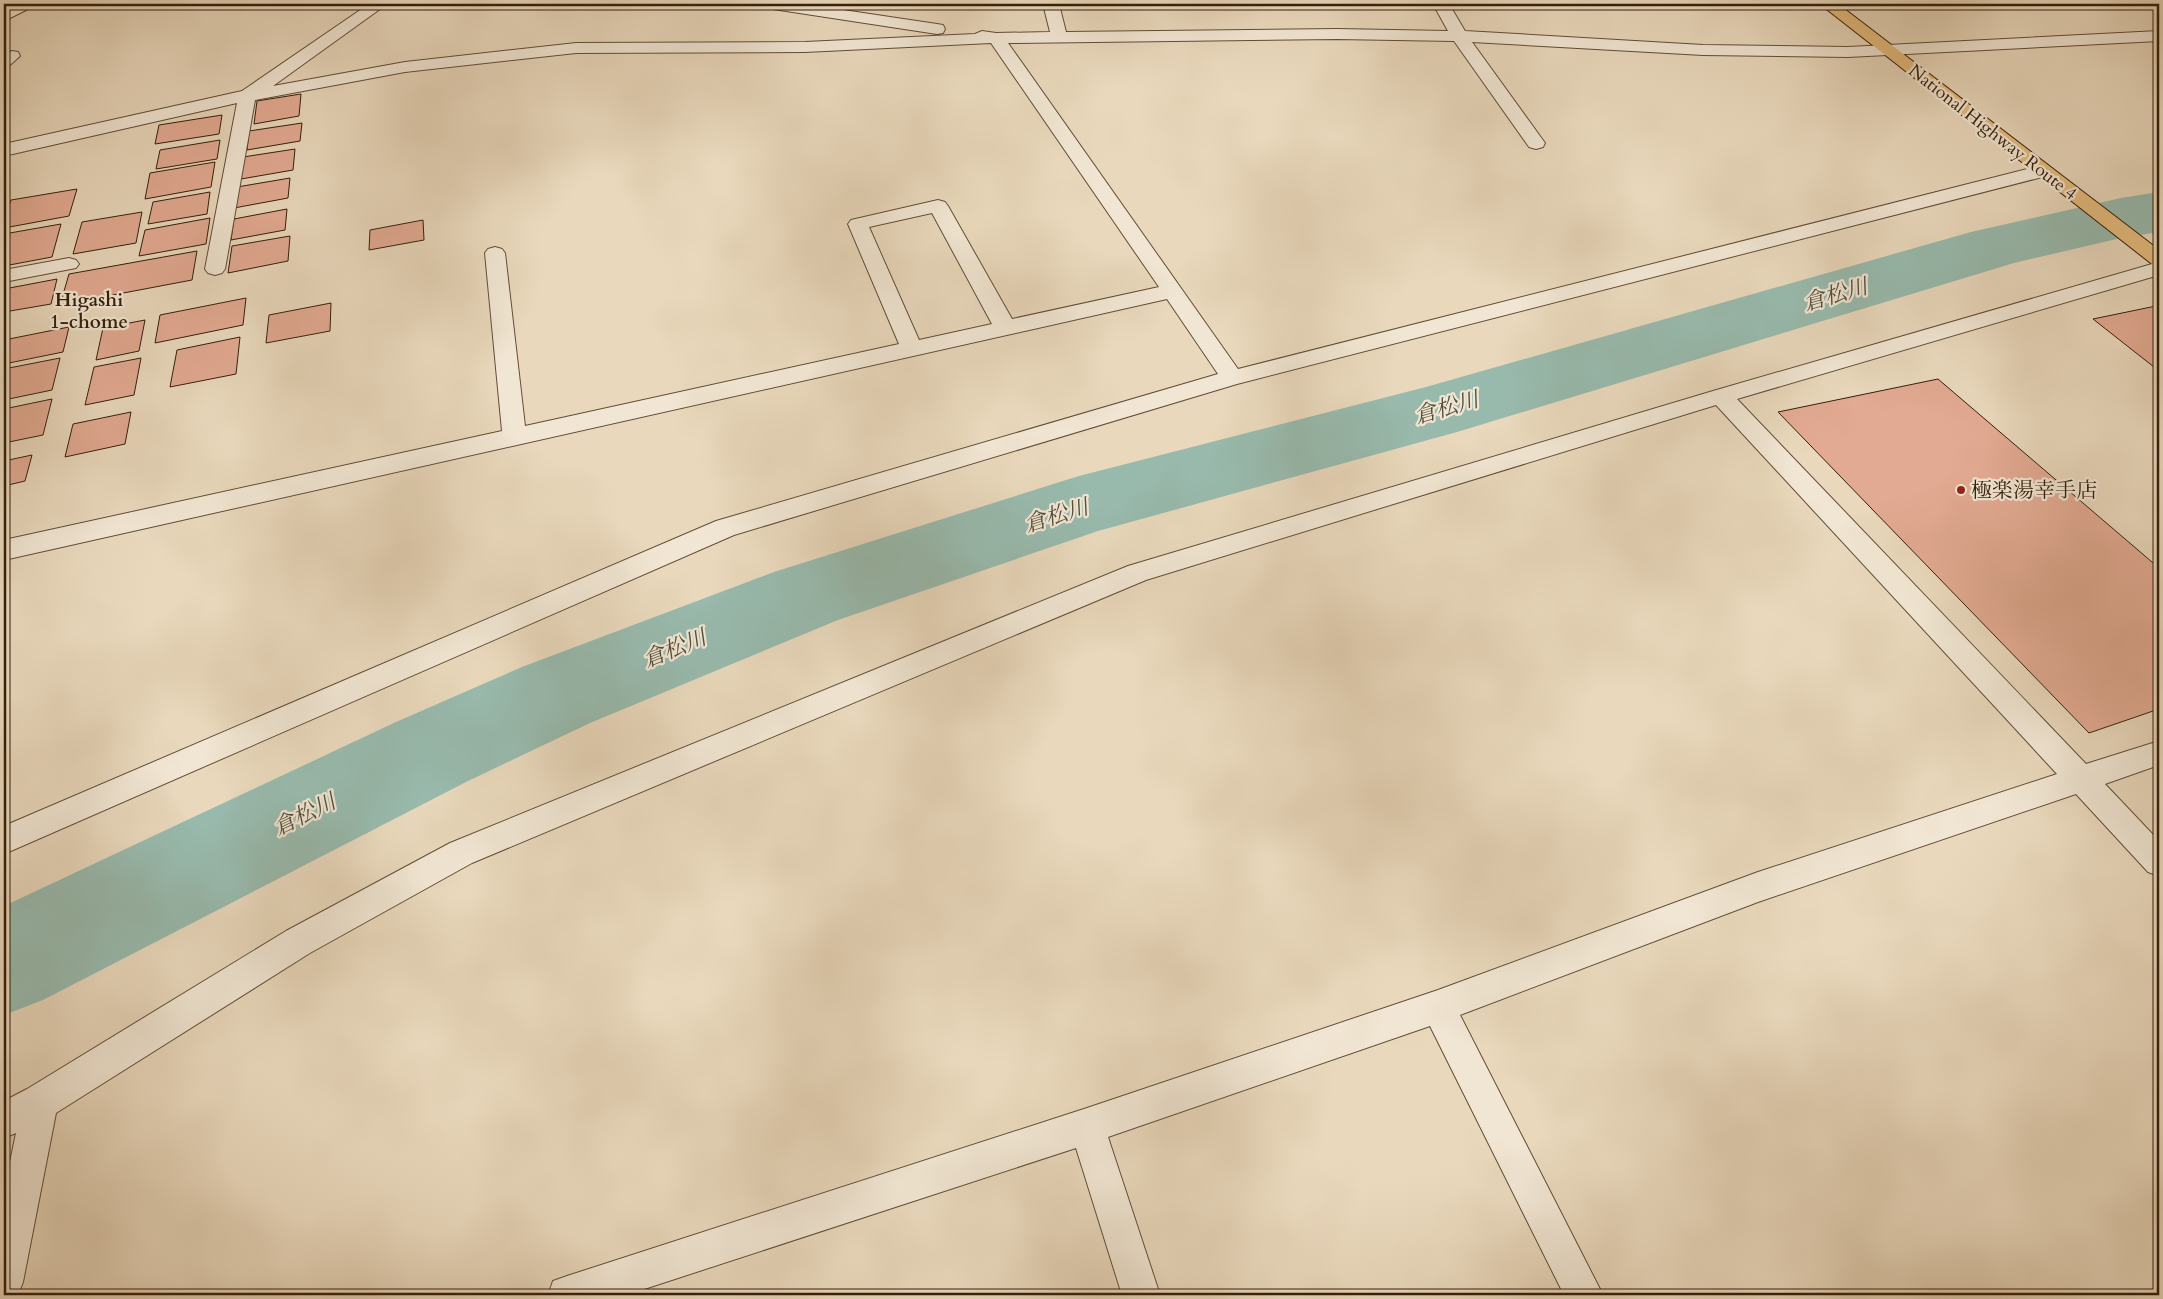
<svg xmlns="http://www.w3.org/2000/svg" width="2163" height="1299" viewBox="0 0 2163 1299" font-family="Cardo,'Noto Serif JP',serif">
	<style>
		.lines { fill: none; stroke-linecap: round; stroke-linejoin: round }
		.river { fill: #98baad; fill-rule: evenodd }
		.building { fill: #e2aa92; stroke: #351f0b }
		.minor-casing { stroke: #624d37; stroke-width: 2 }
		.highway-casing { stroke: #351f0b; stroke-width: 2 }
		.minor { fill: #f1e6d3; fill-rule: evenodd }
		.highway { fill: #e4bc7e; fill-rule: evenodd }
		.poi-dot { fill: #8f2418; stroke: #f1e6d3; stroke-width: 2 }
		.labels { text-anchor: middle; stroke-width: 4.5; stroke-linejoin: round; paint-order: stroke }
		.far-street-label { font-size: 18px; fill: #351f0b; stroke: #f1e6d3 }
		.far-neighbourhood-label { font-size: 19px; font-weight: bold; fill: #351f0b; stroke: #f1e6d3 }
		.poi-label { font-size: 21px; fill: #351f0b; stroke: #f1e6d3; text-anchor: start }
		.water-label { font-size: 22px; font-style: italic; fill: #534e3c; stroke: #f1e6d3 }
	</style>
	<rect width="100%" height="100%" fill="#e9d8bc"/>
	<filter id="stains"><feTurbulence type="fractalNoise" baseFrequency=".004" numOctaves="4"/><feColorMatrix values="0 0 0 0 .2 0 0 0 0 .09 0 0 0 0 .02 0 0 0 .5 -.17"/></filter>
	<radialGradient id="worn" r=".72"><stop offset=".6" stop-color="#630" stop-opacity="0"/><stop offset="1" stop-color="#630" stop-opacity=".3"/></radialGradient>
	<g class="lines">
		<path class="river" d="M 2159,192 L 2159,232 L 2121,238 L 2014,263 L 1457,432 L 1098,531 L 838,620 L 590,723 L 466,782 L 43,1000 L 4,1015 L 4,906 L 396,722 L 522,667 L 774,572 L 1079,476 L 1426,387 L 1971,232 L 2121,198 Z"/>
	</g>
	<path class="building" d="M 905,4 L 939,4 L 936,8 Z
		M 301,94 L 299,116 L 254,124 L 257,101 Z
		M 222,115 L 219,134 L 155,144 L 159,125 Z
		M 302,123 L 300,141 L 247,150 L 249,131 Z
		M 220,140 L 217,159 L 156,169 L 160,150 Z
		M 295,149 L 293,170 L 241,179 L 243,157 Z
		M 215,162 L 211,187 L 145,199 L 150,173 Z
		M 290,178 L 288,198 L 234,208 L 237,187 Z
		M 77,189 L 69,216 L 4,228 L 4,221 L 11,200 Z
		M 210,192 L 207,214 L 148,224 L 153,202 Z
		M 287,209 L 285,230 L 231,240 L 234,219 Z
		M 142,212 L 136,243 L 73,254 L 82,222 Z
		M 210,218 L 206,244 L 139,256 L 145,230 Z
		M 423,220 L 424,240 L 369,250 L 370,230 Z
		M 61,224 L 52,257 L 4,266 L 4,234 Z
		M 290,236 L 288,261 L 228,273 L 232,246 Z
		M 197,251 L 192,280 L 60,305 L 69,274 Z
		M 57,279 L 51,304 L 4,312 L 4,289 Z
		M 246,298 L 243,325 L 155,343 L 160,315 Z
		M 331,303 L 330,331 L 266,343 L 269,315 Z
		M 2156,306 L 2159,309 L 2159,371 L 2093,319 Z
		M 145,320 L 139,351 L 96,360 L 103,328 Z
		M 69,327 L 63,352 L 4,364 L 9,339 Z
		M 240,337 L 236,374 L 170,387 L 177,350 Z
		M 60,358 L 52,390 L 4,400 L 4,369 Z
		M 141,358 L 134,395 L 85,405 L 94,367 Z
		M 1938,379 L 2159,568 L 2159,709 L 2089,733 L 1778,412 Z
		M 52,399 L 43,435 L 4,443 L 4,409 Z
		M 131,412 L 125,444 L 65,457 L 73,424 Z
		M 32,455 L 25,481 L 4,486 L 4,461 Z"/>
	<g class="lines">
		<g class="minor-casing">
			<path id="minor" d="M 14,4 L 34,4 L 32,7 L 4,21 L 4,10 Z
				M 369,4 L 387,4 L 273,86 L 405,62 L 576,43 L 805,42 L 975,34 L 982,31 L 996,33 L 1050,32 L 1043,4 L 1059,4 L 1066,32 L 1337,29 L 1448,31 L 1433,4 L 1449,4 L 1465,31 L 1703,45 L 1848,47 L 2159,31 L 2159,41 L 1848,57 L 1703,55 L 1472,42 L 1545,143 L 1543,147 L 1536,149 L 1529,147 L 1454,41 L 1337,39 L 1008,43 L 1238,369 L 2043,165 L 2050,167 L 2053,171 L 2050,175 L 1237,384 L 734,535 L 4,854 L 4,826 L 716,521 L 1218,374 L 1167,299 L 4,560 L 4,540 L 502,431 L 485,253 L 488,249 L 495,247 L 502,249 L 505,253 L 525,426 L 899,344 L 848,224 L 851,220 L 938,200 L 945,202 L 948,206 L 1012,319 L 1159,287 L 991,43 L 805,52 L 576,53 L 405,72 L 255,100 L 225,269 L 222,273 L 215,275 L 208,273 L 205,269 L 237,103 L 4,156 L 4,144 L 242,91 ZM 932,213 L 992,324 L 919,340 L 869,227 Z
				M 765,4 L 803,4 L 937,24 L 943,25 L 945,29 L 943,33 L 937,34 L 773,9 L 767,7 Z
				M 12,51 L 18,52 L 20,56 L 10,65 L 4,66 L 4,54 Z
				M 69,258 L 76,260 L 79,264 L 76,268 L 4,282 L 4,270 Z
				M 2159,262 L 2159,275 L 1737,399 L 2086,764 L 2159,741 L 2159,765 L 2105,784 L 2159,841 L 2159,876 L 2148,872 L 2076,794 L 1758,902 L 1460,1015 L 1603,1295 L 1564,1295 L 1430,1026 L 1108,1137 L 1160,1295 L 1122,1295 L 1076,1148 L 626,1295 L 548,1295 L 553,1281 L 567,1276 L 1087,1108 L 1438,990 L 1758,872 L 2057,774 L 1716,405 L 1146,580 L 472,863 L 310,953 L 56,1113 L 23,1282 L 18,1295 L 4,1295 L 4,1191 L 16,1133 L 4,1138 L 4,1101 L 27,1089 L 286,931 L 450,843 L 1128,566 L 1713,391 Z"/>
		</g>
		<g class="highway-casing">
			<path id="highway" d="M 1820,4 L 1838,4 L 2159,250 L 2159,266 L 2152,264 Z"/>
		</g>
		<use href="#minor" class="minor"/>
		<use href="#highway" class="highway"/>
	</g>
	<circle class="poi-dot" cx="1961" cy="490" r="5"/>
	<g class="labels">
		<g class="far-street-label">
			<text transform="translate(1993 132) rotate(38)" y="6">National Highway Route 4</text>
		</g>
		<g class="far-neighbourhood-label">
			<text x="89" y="306">Higashi<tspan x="89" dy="22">1-chome</tspan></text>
		</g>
		<g class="poi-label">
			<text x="1971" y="497">極楽湯幸手店</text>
		</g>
		<g class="water-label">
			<text transform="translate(1835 294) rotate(-16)" y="8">倉松川</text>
			<text transform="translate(1446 407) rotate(-16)" y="8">倉松川</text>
			<text transform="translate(1056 515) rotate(-17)" y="8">倉松川</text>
			<text transform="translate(674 648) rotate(-22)" y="8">倉松川</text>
			<text transform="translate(304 814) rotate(-26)" y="8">倉松川</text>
		</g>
	</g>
	<rect width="2163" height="1299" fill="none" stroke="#e9d8bc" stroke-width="20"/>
	<rect x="5" y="5" width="2153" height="1289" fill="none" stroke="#351f0b" stroke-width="2.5"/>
	<rect x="10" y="10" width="2143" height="1279" fill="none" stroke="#351f0b"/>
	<rect width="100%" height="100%" filter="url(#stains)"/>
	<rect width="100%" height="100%" fill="url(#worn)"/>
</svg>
